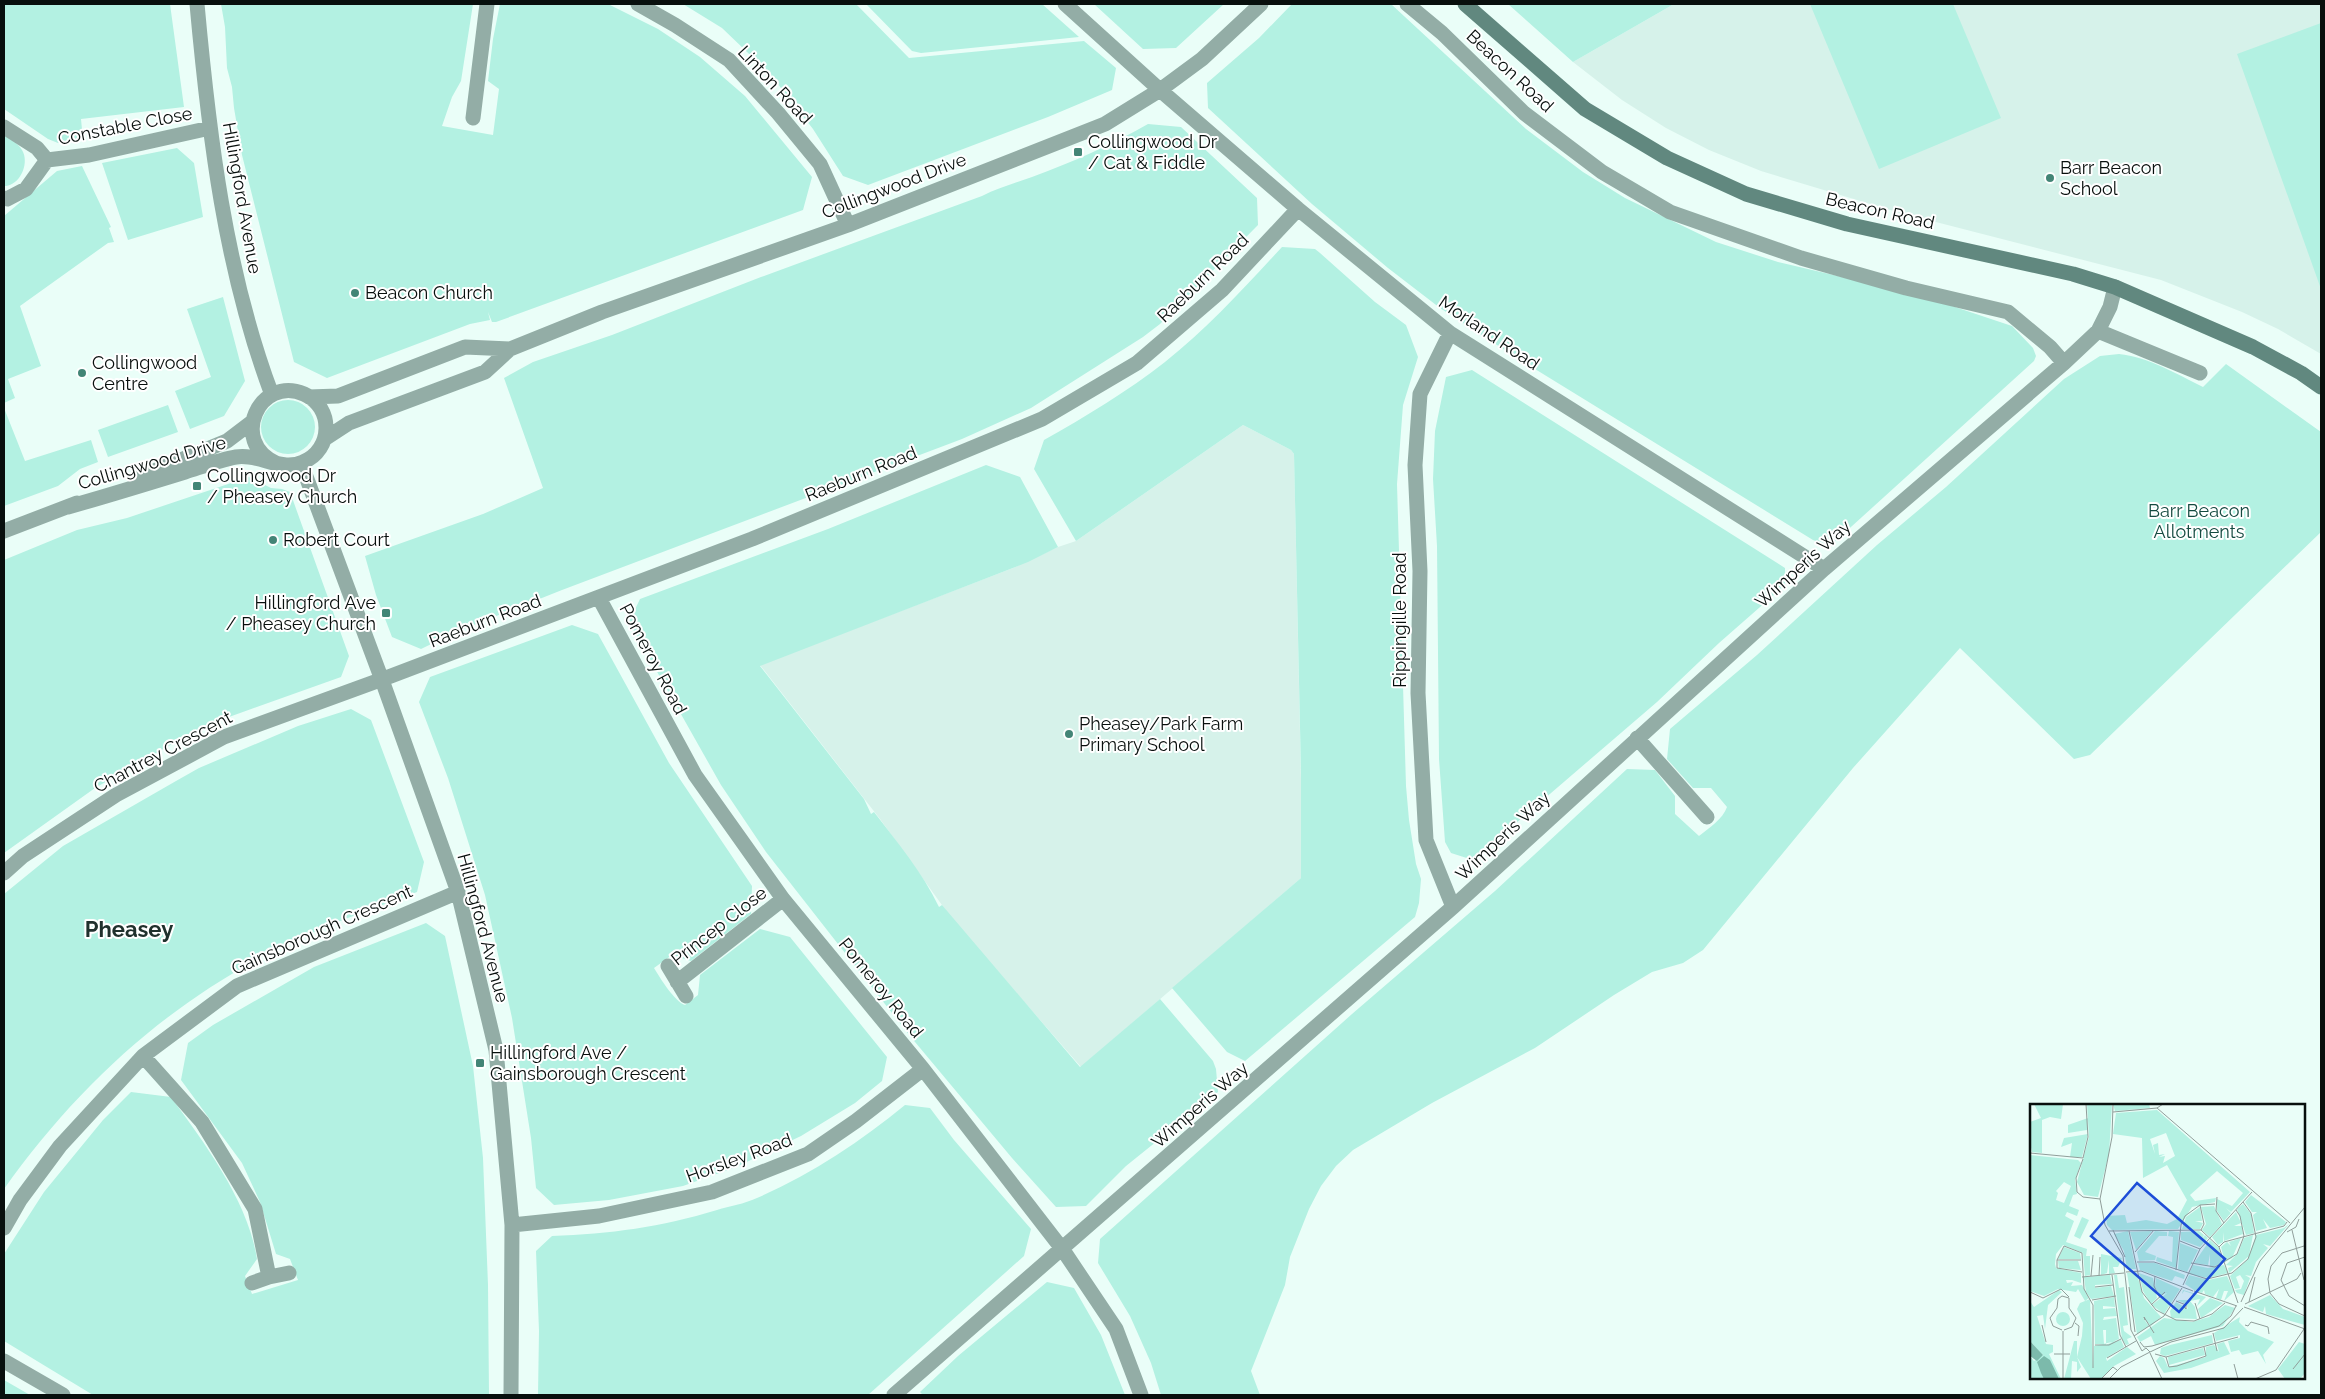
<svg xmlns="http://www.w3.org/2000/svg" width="2325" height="1399" viewBox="0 0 2325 1399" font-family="Raleway,sans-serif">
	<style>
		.built { fill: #d6f2ea }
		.green { fill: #b3f1e2 }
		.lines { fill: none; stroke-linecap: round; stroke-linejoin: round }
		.minor { stroke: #93ada6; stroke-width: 15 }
		.secondary { stroke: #61887f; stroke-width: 15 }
		.poi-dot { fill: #438576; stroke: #fff; stroke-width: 2 }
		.labels { text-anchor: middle; stroke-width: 4; stroke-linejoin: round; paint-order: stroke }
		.street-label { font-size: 18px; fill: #080f0d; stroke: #fff }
		.poi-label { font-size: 18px; fill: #080f0d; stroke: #fff; text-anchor: start }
		.park-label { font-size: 18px; fill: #144a40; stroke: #fff }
		.district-label { font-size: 22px; font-weight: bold; fill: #20312d; stroke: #fff }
		.inset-road { fill: none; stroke: #909e9a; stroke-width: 1 }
		.view { fill: #1d4ed8; fill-opacity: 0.15; stroke: #1d4ed8; stroke-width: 2.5 }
		.inset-edge { fill: none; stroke: #080f0d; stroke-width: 2.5 }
	</style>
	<rect width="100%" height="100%" fill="#eafef8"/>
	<path class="built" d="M 1674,4 L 2321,4 L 2321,354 L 2278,329 L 2242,312 L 2161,280 L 1897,212 L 1761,171 L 1709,150 L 1666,128 L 1622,100 L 1573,62 Z
		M 1243,425 L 1291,450 L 1294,454 L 1301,780 L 1301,878 L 1081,1067 L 952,919 L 880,819 L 760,665 L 1013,568 L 1058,547 L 1076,541 Z"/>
	<path class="green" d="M 4,4 L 170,4 L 184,107 L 81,119 L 83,140 L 58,143 L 48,139 L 4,109 Z
		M 221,4 L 473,4 L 461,81 L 452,97 L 442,126 L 493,135 L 499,89 L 488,81 L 493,39 L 500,4 L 608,4 L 658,29 L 700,57 L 745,96 L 812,177 L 803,210 L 496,322 L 492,322 L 488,312 L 490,320 L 470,324 L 327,378 L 294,362 L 242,155 L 234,108 L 232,87 L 227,68 L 225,27 Z
		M 683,4 L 856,4 L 909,58 L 1084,41 L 1116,68 L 1112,90 L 1048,117 L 868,185 L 843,176 L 813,129 L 770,74 L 722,28 Z
		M 866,4 L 1042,4 L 1079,37 L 921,53 L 912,51 Z
		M 1094,4 L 1224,4 L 1176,48 L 1143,49 Z
		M 1292,4 L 1391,4 L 1526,129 L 1583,172 L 1625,198 L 1716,242 L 1778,262 L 1919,295 L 2012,326 L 2033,348 L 2036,356 L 2034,361 L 1830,546 L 1813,540 L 1514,356 L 1440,308 L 1388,268 L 1312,204 L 1208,108 L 1207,83 L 1259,38 Z
		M 1508,4 L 1674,4 L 1573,62 Z
		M 1810,4 L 1953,4 L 2001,118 L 1879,169 Z
		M 2321,23 L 2321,289 L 2237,54 Z
		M 1148,124 L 1181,127 L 1257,198 L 1258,225 L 1160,324 L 1143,337 L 1031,408 L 962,439 L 562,590 L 456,632 L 421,649 L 392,637 L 376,595 L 365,556 L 483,514 L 543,488 L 504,378 L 533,362 L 612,335 L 761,277 L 982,196 C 998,188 1015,183 1032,177 C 1073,162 1111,145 1148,124 Z
		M 4,134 C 10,139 18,143 22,150 C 30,163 20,186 4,186 Z
		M 177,148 L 194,163 L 203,217 L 128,240 L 102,163 Z
		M 82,166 L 111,227 L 109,228 L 114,242 L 108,243 L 20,306 L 41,366 L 8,379 L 15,398 L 4,403 L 4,216 L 57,171 Z
		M 1282,247 L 1315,249 L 1320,253 L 1375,302 L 1406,325 L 1418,357 L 1403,405 L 1397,484 L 1406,786 L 1409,820 L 1416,864 L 1421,879 L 1419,903 L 1415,917 L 1245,1061 L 1227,1052 L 1172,988 L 1301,878 L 1301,772 L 1294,454 L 1291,450 L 1243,425 L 1076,541 L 1034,469 L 1044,440 C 1085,417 1128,391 1165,362 C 1208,328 1245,287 1282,247 Z
		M 223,297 L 245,381 L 224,416 L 190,429 L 175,391 L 211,377 L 187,309 Z
		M 2119,354 C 2148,357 2177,374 2203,387 L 2226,364 L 2321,432 L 2321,532 L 2090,755 L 2074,759 L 1960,648 L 1853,768 L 1703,950 L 1683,963 L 1652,972 L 1614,995 L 1535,1048 L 1432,1103 L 1353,1150 L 1336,1166 L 1321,1186 L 1309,1209 L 1290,1257 L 1285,1285 L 1251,1371 L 1260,1395 L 1161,1395 L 1151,1363 L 1130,1316 L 1098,1263 L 1100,1239 L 1352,1014 L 1495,891 L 1627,769 L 1655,770 L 1675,796 L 1675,814 L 1699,836 C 1709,828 1723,819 1727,807 L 1711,788 L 1693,788 L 1667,759 L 1670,729 L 1757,655 L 1877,545 L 1946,487 L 2064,379 L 2100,356 Z
		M 1472,370 L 1785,568 L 1785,585 L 1719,643 L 1657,702 L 1473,860 L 1451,853 L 1445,842 L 1439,759 L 1437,546 L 1433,479 L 1435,431 L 1446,377 Z
		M261 427a27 27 0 1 1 54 0a27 27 0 1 1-54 0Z
		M 168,405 L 178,432 L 108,457 L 98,430 Z
		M 4,408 L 25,461 L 91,440 L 98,462 L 80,469 L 58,486 L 4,506 Z
		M 986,465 L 1020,477 L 1058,547 L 1028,562 L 760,666 L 864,799 L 871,814 L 874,812 C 897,842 923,873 939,907 L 942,905 L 1080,1067 L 1160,999 L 1213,1061 L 1216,1069 L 1218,1092 L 1126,1166 L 1086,1206 L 1056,1207 L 1012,1158 L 910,1036 L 766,852 L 721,785 L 629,622 L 640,599 L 828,529 Z
		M 249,477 L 271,488 L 282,489 L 290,492 L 349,656 L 341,677 L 229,717 L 188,735 L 95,788 L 4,853 L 4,560 L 77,530 L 127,518 Z
		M 572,625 L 598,634 L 669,763 L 752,886 L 751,914 L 691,961 L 672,955 L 654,968 C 660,978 675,1002 685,1005 L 698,995 L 700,975 L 760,929 L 790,937 L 887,1057 L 882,1081 L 855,1103 L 801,1136 L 736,1167 L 683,1186 L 609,1200 L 554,1205 L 536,1188 L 531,1138 L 512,1018 L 485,895 L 448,778 L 419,702 L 430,677 Z
		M 351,709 L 371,720 L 424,862 L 417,892 C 380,906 343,919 307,935 C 181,991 83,1078 4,1189 L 4,894 L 63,846 L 176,781 L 199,768 L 298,726 Z
		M 426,923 L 445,936 L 473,1066 L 483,1158 L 488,1285 L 489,1395 L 93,1395 L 4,1341 L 4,1254 L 44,1192 L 103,1120 L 131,1092 L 171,1097 C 205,1144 248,1201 257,1259 L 245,1276 L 252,1294 L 298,1280 L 290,1259 L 276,1254 L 260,1202 L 242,1163 L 181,1080 L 188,1043 L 213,1025 L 314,967 Z
		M 905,1105 L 930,1108 L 954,1140 L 1031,1229 L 1024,1256 L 868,1395 L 538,1395 L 539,1331 L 536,1251 L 552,1236 C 610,1234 661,1227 717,1210 C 730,1206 744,1204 757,1198 C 810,1175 860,1142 905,1105 Z
		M 1047,1282 L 1074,1288 L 1101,1335 L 1125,1395 L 923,1395 L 920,1392 L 958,1356 Z
		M 4,1380 L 30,1395 L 4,1395 Z"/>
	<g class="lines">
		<path class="minor" d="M 197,4 C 209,136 225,270 272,395
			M 638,4 L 675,25 L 729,60 L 778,113 L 820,164 L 848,225
			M 1065,4 L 1160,90 L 1298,209 L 1450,333 L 1824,569
			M 1407,4 L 1442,33 L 1524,113 L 1602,172 L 1670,212 L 1801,258 L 1906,288 L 2008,312 L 2050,347 L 2064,363
			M 473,118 L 487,4
			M 4,127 L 37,148 L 47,160
			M 4,198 L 7,199 L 26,189 L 47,160 L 89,155 L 210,128
			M 2098,331 L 2200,373
			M 1450,333 L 1420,394 L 1415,465 L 1420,571 L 1418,693 L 1426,840 L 1453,907
			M 309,397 L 338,396 L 465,347 L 510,349
			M 326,438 L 349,423 L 485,372 L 510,349 L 602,312 L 848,225 L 1105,124 L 1160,90 L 1202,59 L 1261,4
			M 301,463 L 382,680 L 458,892 L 496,1050 L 512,1225 L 511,1395
			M 142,476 L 227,441 L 252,422
			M 68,507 C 107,496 146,484 185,472 C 201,467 219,460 236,457 C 258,453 281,472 303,462 C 333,450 334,407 304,394 C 259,375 229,442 276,463
			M 4,531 L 77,503
			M 599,598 L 695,775 L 783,899 L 923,1069 L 1063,1250 L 1116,1329 L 1141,1395
			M 1637,738 L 1707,817
			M 4,873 L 23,856 L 116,795 L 224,737 L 391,676 L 752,539 L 1042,419 L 1137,363 L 1222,290 L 1298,209
			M 668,966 L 686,996
			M 677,982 L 783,899
			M 143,1056 L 202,1122 L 255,1209 L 269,1277 L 252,1283
			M 512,1225 L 599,1216 L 712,1192 L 808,1154 L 856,1121 L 923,1069
			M 4,1228 L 20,1200 L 60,1146 L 143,1056 L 237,986 L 458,892
			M 269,1277 L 289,1273
			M 4,1361 L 63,1395
			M 894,1395 L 1453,907 L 1824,569 L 2064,363 L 2098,331 L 2110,307 L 2115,287"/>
		<path class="secondary" d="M 1465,4 L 1585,109 L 1667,158 L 1746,194 L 1847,224 L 2073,274 L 2115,287 L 2253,347 L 2301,373 L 2321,387"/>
	</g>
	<g class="poi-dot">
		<rect x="1073" y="147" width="10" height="10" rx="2.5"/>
		<circle cx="2050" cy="178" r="5"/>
		<circle cx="355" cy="293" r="5"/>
		<circle cx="82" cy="373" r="5"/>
		<rect x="192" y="481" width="10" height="10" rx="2.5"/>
		<circle cx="273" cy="540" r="5"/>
		<rect x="381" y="608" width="10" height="10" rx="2.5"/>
		<circle cx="1069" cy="734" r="5"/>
		<rect x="475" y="1058" width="10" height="10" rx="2.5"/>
	</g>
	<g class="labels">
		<g class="street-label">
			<text transform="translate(1510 71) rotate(43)" y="6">Beacon Road</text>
			<text transform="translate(775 85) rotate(47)" y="6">Linton Road</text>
			<text transform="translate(125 126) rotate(-11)" y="6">Constable Close</text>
			<text transform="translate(894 186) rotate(-21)" y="6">Collingwood Drive</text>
			<text transform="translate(242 198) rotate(80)" y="6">Hillingford Avenue</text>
			<text transform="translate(1880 211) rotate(13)" y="6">Beacon Road</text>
			<text transform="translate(1203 278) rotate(-44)" y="6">Raeburn Road</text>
			<text transform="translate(1489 333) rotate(34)" y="6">Morland Road</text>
			<text transform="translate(152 463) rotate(-16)" y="6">Collingwood Drive</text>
			<text transform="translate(861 474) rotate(-22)" y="6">Raeburn Road</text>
			<text transform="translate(1803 564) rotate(-42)" y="6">Wimperis Way</text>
			<text transform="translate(1400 620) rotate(-90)" y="6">Rippingille Road</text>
			<text transform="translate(485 621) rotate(-21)" y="6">Raeburn Road</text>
			<text transform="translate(653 659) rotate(62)" y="6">Pomeroy Road</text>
			<text transform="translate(163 752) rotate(-28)" y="6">Chantrey Crescent</text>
			<text transform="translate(1503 836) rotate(-43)" y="6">Wimperis Way</text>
			<text transform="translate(719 926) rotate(-38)" y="6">Princep Close</text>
			<text transform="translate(483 928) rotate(75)" y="6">Hillingford Avenue</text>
			<text transform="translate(322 930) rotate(-24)" y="6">Gainsborough Crescent</text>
			<text transform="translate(881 988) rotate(51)" y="6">Pomeroy Road</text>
			<text transform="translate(1200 1105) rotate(-41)" y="6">Wimperis Way</text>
			<text transform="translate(739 1158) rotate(-20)" y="6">Horsley Road</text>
		</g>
		<g class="poi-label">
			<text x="1088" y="148">Collingwood Dr<tspan x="1088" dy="21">/ Cat &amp; Fiddle</tspan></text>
			<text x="2060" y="174">Barr Beacon<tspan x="2060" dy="21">School</tspan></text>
			<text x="365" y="299">Beacon Church</text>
			<text x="92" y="369">Collingwood<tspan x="92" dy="21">Centre</tspan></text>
			<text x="207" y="482">Collingwood Dr<tspan x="207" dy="21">/ Pheasey Church</tspan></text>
			<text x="283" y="546">Robert Court</text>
			<text x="376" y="609" text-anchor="end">Hillingford Ave<tspan x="376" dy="21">/ Pheasey Church</tspan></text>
			<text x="1079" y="730">Pheasey/Park Farm<tspan x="1079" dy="21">Primary School</tspan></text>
			<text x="490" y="1059">Hillingford Ave /<tspan x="490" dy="21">Gainsborough Crescent</tspan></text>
		</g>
		<g class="park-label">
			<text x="2199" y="517">Barr Beacon<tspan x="2199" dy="21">Allotments</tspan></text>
		</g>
		<g class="district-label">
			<text x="129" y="937">Pheasey</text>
		</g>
	</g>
	<g transform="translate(2030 1104)">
		<rect width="275" height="275" fill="#eafef8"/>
		<path d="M 4,0 L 33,0 L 31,15 L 20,13 L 12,16 L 12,49 L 2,48 L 0,39 L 0,18 L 11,14 ZM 57,0 L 82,0 L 79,50 L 68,93 L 54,91 L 47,78 L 59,33 ZM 83,0 L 119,0 L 120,4 L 85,7 ZM 127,6 L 220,88 L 201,108 L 196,104 L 201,109 L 194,117 L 187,107 L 187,95 L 202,102 L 213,89 L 187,67 L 160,91 L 165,97 L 186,94 L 185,98 L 162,103 L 148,125 L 82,126 L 77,121 L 76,112 L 95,111 L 97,119 L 116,116 L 137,120 L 147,115 L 157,96 L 137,61 L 113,74 L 112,34 L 83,30 L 86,9 ZM 136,29 L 145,52 L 133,59 L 135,52 L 129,53 L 135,50 L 129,51 L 128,39 L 123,41 L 125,50 L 120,35 ZM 58,14 L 57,26 L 38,29 L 38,21 ZM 58,30 L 52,53 L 40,53 L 42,39 L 31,43 L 34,34 ZM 0,51 L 48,56 L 51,59 L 45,76 L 47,90 L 43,91 L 39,102 L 49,106 L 47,112 L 37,108 L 35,112 L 44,117 L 36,138 L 57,145 L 56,152 L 60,152 L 60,171 L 55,172 L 53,149 L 33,141 L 26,150 L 25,160 L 26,164 L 51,169 L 51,179 L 42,176 L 36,176 L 37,179 L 43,178 L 41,182 L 52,181 L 59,194 L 55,197 L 48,185 L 46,188 L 28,185 L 14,192 L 0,187 ZM 34,78 L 41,82 L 34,99 L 26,96 L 28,89 L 26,87 ZM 221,91 L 256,118 L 254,121 L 240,124 L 233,115 L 237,124 L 226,127 L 223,111 L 227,108 L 222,108 L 215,98 ZM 213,100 L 221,110 L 224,129 L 216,131 L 207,105 ZM 184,102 L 192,120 L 180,133 L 172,126 L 176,120 L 171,103 ZM 170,103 L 172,117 L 165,117 L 173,119 L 170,125 L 152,125 L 156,113 ZM 206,108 L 211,119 L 204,122 L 212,122 L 213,130 L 194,137 L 194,128 L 193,138 L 188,141 L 182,133 ZM 52,113 L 59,116 L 50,135 L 44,132 ZM 259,120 L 240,142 L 233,140 L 238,144 L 226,158 L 221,172 L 215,171 L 220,174 L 214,191 L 207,189 L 205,186 L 211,185 L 214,177 L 210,171 L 206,173 L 210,184 L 205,185 L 200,172 L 218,155 L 226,131 L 254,124 ZM 98,127 L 106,165 L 97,165 L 94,147 L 84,130 ZM 122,127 L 106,146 L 100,128 ZM 125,127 L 137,128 L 137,132 L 129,132 L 115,148 L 126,152 L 125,156 L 109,157 L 107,148 ZM 139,127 L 149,128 L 146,164 L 126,157 L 127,153 L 142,158 L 143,133 L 138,132 ZM 169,127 L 174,131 L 172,135 L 175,131 L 178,134 L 170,143 L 151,136 L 151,128 ZM 223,131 L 219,152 L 199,169 L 198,164 L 203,162 L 196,161 L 208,149 L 214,134 ZM 211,134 L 202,154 L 195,158 L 191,143 L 197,138 L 201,142 L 199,138 ZM 180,136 L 189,144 L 193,160 L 180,163 L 180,150 L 178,161 L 164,159 ZM 150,139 L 168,146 L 157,168 L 148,165 ZM 34,143 L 50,149 L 51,155 L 28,155 ZM 71,150 L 92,154 L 88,163 L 83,163 L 85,169 L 79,170 L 79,156 L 77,169 L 71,171 ZM 28,157 L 48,157 L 51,166 L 29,164 ZM 108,159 L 125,159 L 155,171 L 154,175 L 145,172 L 142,177 L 110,166 ZM 163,161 L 178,164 L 194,161 L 198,169 L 178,174 L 159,170 ZM 106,168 L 114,194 L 131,213 L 121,222 L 113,214 L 119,222 L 107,230 L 97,169 ZM 109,169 L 123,174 L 127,194 L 121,200 L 113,187 ZM 80,171 L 82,180 L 65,181 L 65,184 L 81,182 L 84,192 L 61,195 L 56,188 L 54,173 ZM 84,171 L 87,171 L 89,184 L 94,183 L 98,221 L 93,222 L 94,227 L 102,233 L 97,235 L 99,240 L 96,241 L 92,235 ZM 159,171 L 178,176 L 197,172 L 204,188 L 194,197 L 198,187 L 194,187 L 191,196 L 186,194 L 189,185 L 183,193 L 175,190 L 174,186 L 172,189 L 164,186 L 155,180 ZM 126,174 L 150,185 L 134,210 L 122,201 L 137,189 L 130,192 L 125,183 ZM 29,186 L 32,188 L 18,201 L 15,225 L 13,211 L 7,212 L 16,240 L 23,241 L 23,248 L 19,250 L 31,275 L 0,275 L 0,252 L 4,257 L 13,251 L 0,237 L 0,197 L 4,203 ZM 153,186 L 176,193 L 167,202 L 170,195 L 160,197 L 165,203 L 167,215 L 141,214 L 140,207 L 146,198 L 158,205 L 156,200 L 147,196 L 159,196 L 163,190 L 154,187 L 152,190 ZM 240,191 L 253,205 L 275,213 L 275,221 L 236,210 L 235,202 L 233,208 L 218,202 ZM 84,193 L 85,203 L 73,202 L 73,205 L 85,204 L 87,212 L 74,213 L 73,216 L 86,214 L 89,235 L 76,241 L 76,226 L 73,226 L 74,240 L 65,240 L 64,197 ZM 180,194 L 193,199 L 171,214 L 168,205 ZM 60,195 L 63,264 L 64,242 L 91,236 L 94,243 L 76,254 L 77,257 L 97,243 L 106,250 L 84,262 L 71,275 L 61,275 L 47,253 L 51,263 L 47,268 L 47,258 L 42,257 L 41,275 L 34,275 L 44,237 L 47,237 L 47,253 L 52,232 L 53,219 L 47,205 L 50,199 ZM 195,201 L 205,204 L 193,222 L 125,241 L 121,232 L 110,238 L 107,233 L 134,214 L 162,218 L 179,213 ZM26 215a7 7 0 1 1 14 0a7 7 0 1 1-14 0ZM 210,213 L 209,218 L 218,227 L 244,238 L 233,251 L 236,260 L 228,247 L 212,251 L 209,246 L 201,248 L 198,237 L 210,234 L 210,231 L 186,237 L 184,229 ZM 182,231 L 183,239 L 135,252 L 130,250 L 131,244 L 140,241 ZM 194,238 L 200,250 L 161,264 L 134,269 L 126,257 L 130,252 L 134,254 L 138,263 L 176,253 L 176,243 L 184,241 L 189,248 L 187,240 ZM 269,238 L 275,240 L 275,269 L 270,275 L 255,275 L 248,265 ZM 173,244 L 175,251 L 139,261 L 138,253 Z" fill="#b3f1e2" fill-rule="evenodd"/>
		<path d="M 0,237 L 13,251 L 7,257 L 0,252 ZM 14,252 L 20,256 L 29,275 L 14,275 L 11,269 L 7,258 Z" fill="#7cbaab"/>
		<path class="inset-road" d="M 83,0 L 82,33 L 70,95 L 75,121 L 93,152 L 101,226 L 112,247M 127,4 L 260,119M 83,8 L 127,4 L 133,0M 0,49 L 53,54 L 58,33 L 56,0M 53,55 L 46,74 L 47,88 L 53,93 L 70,95M 187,93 L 186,107 L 194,119M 170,101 L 174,120 L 171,126M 83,126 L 95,153M 171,126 L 189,143 L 208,199M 262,126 L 274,176M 79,127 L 171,126M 99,127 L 112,188 L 126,206 L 146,216 L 164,217 L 182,210 L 195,199M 257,128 L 266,123 L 269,115M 150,137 L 170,145M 274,142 L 252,149 L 241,162 L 238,175 L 240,189 L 249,200 L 275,212M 189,143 L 194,138 L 254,122 L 257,118M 105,148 L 124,126M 275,153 L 257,159 L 251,176 L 259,192 L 275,202M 27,156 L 34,142 L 52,149 L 54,185 L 63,201 L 63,264M 51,156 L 27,156 L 27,164 L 52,168M 107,158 L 124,158 L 177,175 L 202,169 L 218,155 L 226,133 L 221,109 L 213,98M 161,159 L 185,163 L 207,150 L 214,132 L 210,112 L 206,106M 146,166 L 151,121 L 155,112 L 170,101 L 185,100M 96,168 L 111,167 L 163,187M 82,171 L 90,231 L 96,243M 61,172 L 63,151M 69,172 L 70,153M 125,172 L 124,182 L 130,194M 52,173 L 94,169M 153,181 L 170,145 L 222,88M 65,183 L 83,181M 99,183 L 105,228M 164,187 L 207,202M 0,188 L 13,194 L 31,185 L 39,193M 62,196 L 86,192M 146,197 L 156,201 L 156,205 L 153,201M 211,198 L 230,157 L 275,103M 219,198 L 225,173M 165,199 L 170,215M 215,200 L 267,175 L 271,169M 121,201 L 135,188M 214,203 L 275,225M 115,216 L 114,213 L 124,229M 45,219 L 49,222 L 48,232M 12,221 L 16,238M 215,221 L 218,222 L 221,218 L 238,223 L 239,230M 32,226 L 23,222 L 20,214 L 27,204 L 28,195 L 32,192 L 39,194 L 39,204 L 46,214 L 42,223 L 34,226M 183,229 L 187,247M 104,232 L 134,212 L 152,184M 110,238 L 114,243 L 122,242 L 189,222 L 201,212 L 206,202M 65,241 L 79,241 L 91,235M 120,248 L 141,238 L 194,224 L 213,204M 120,249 L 132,275M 24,250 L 40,250M 125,250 L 136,253 L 208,233M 136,253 L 139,263 L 147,262 L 176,252 L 174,243M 77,254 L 106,237M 204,260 L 208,275M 263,265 L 275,250M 33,275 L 33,227M 71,275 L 83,263 L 87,266M 79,275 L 91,263 L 120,248 L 116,244 L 112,247M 225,275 L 246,266 L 274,225"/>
		<path class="view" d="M 107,79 L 195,155 L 149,208 L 61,132 Z"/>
		<rect width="275" height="275" class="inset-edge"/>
	</g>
	<rect width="2325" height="1399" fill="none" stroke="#080f0d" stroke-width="10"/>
</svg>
